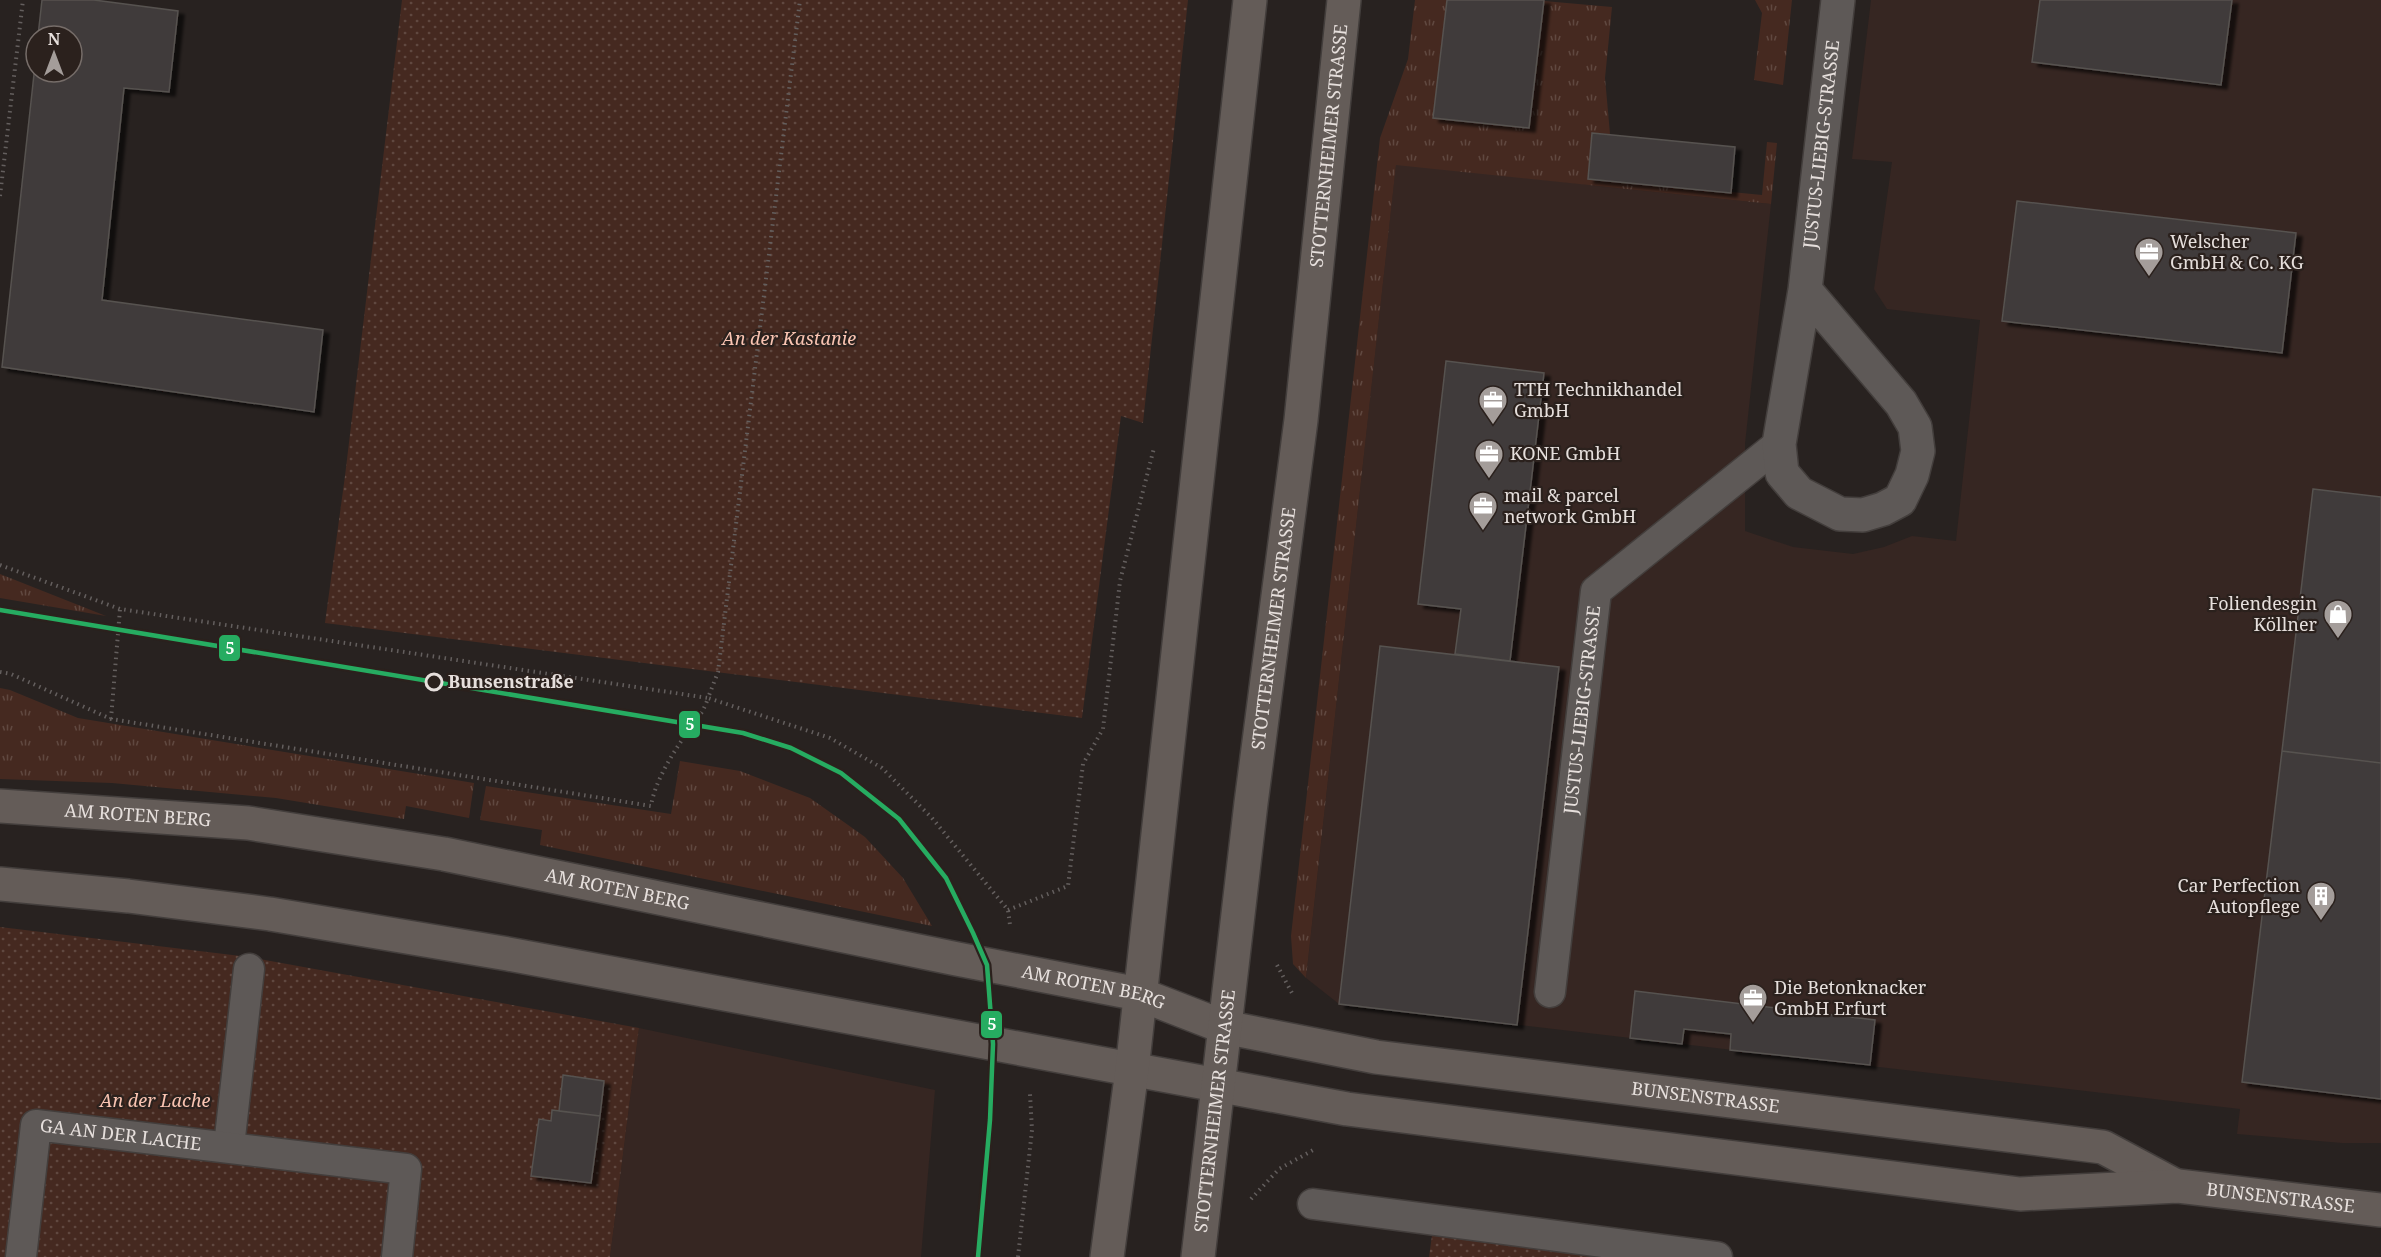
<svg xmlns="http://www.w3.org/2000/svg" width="2381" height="1257" viewBox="0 0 2381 1257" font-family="'Noto Serif',serif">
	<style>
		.built { fill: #362622 }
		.grass { fill: url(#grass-tufts) }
		.garden { fill: url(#garden-dots) }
		.building { fill: #403b3a; stroke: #575250; stroke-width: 1.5; filter: url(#shadow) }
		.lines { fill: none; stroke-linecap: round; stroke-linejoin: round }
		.lane-casing { stroke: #433e3c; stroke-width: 33 }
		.street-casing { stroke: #433e3c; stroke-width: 36 }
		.secondary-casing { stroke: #433e3c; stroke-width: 36 }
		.path { stroke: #645f5e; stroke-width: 4; stroke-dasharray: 1.5 4.5; stroke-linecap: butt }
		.lane { stroke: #5e5957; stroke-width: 30 }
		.street { stroke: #5e5957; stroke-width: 33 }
		.secondary { stroke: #645c58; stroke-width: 33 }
		.tram-1-casing { stroke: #2b211d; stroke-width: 9 }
		.tram-1 { stroke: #26ac61; stroke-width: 4.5 }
		.stop-dot { fill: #2b211d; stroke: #e6dfdc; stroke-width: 3 }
		.labels { text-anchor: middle; stroke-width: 4.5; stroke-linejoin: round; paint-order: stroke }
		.street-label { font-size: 18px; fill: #e6dfdc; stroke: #2b211d }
		.poi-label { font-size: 18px; fill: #e6dfdc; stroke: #2b211d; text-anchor: start }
		.park-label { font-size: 18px; font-style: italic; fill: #f9c4b2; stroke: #2b211d }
		.stop-label { font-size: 18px; font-weight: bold; fill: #e6dfdc; stroke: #2b211d; text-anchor: start }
		.line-badge { stroke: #2b211d; stroke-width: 2 }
		.badge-label { font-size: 16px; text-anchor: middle; font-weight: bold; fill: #fff }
	</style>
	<defs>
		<pattern id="grass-tufts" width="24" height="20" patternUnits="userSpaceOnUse" patternTransform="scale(1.5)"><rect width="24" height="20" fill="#452920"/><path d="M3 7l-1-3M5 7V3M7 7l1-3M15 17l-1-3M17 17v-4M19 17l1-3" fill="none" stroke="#604840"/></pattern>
		<pattern id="garden-dots" width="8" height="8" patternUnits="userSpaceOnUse" patternTransform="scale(1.5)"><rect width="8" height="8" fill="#452920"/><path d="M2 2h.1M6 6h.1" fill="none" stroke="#604840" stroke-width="1.8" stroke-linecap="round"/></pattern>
		<filter id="shadow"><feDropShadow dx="6" dy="4" stdDeviation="1.5" flood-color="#0009"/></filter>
	</defs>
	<rect width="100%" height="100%" fill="#282220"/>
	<path class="built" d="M 1871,0 L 2381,0 L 2381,1143 L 2342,1143 L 2237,1134 L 2240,1109 L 1339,1004 L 1306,978 L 1396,164 L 1771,204 L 1745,444 L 1745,531 L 1793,547 L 1853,554 L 1884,547 L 1912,536 L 1956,541 L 1980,320 L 1887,309 L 1874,289 L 1892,162 L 1852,159 Z
		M 639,1028 L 935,1090 L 921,1257 L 610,1257 Z"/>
	<path class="grass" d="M 1415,0 L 1447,0 L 1434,118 L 1528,128 L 1544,1 L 1612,7 L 1605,78 L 1610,134 L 1592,133 L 1588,178 L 1762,195 L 1767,142 L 1777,143 L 1771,204 L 1396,165 L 1306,978 L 1293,964 L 1291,936 L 1380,138 L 1408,59 Z
		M 1755,0 L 1792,0 L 1783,85 L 1754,80 L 1762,13 Z
		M 0,574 L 106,616 L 0,598 Z
		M 0,688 L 10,690 L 78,718 L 474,783 L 469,818 L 406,806 L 404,819 L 276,798 L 112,783 L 0,779 Z
		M 680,761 L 740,771 L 810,798 L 865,837 L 903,878 L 932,926 L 540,845 L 542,830 L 480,820 L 486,786 L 671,814 Z"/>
	<path class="garden" d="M 402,0 L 1188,0 L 1143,423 L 1121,416 L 1082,718 L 325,623 L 345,476 Z
		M 0,927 L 249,957 L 639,1028 L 610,1257 L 0,1257 Z
		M 1434,1221 L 1717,1257 L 1429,1257 Z"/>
	<path class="building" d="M 42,0 L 94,0 L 178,11 L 169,92 L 124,88 L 102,300 L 323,330 L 314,412 L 2,367 L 36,56 L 36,72 L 72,72 L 72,36 L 38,36 Z
		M 1447,0 L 1544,0 L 1529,128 L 1433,118 Z
		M 2040,0 L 2232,0 L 2221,85 L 2032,62 Z
		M 1592,133 L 1735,147 L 1731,193 L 1588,179 Z
		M 2017,201 L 2296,233 L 2282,353 L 2002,321 Z
		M 1446,361 L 1544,373 L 1510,661 L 1455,654 L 1461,609 L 1418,604 Z
		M 2313,489 L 2381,497 L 2381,763 L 2282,751 Z
		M 1380,646 L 1559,667 L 1517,1025 L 1339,1004 Z
		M 2282,751 L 2381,763 L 2381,1099 L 2242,1082 Z
		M 1635,991 L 1875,1020 L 1870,1065 L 1730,1050 L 1731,1034 L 1684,1029 L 1682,1044 L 1630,1038 Z
		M 563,1075 L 604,1081 L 600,1116 L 559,1111 Z
		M 552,1110 L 600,1116 L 591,1183 L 531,1176 L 539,1119 L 551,1121 Z"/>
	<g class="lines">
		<g class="lane-casing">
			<g id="lane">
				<path id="s1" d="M 1550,992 L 1596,591 L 1779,444"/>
				<path d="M 229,1146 L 249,969"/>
				<path d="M 1313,1204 L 1717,1257"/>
				<path id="s2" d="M 21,1257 L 36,1125 L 406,1169 L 397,1257"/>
			</g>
		</g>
		<g class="street-casing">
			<g id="street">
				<path id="s3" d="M 1805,290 L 1901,403 L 1915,427 L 1918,451 L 1912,475 L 1900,500 L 1883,509 L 1863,515 L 1840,514 L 1799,493 L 1782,473 L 1779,444 L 1805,290 L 1838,0"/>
			</g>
		</g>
		<g class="secondary-casing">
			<g id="secondary">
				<path id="s4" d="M 0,806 L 248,823 L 444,854 L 957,959 L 1139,994 L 1224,1027 L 1376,1057 L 2103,1147 L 2176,1186"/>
				<path id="s5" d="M 0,884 L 128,896 L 270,914 L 508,954 L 1347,1109 L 2020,1194 L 2178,1186 L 2381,1210"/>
				<path d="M 1107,1257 L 1132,1070 L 1250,0"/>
				<path id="s6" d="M 1198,1257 L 1251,803 L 1301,420 L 1344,0"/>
			</g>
		</g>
		<path class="path" d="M 0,196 L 23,0
			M 0,565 L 120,609 L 708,698 L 718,672 L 800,0
			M 0,672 L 11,674 L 111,719 L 651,806 C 654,786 667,763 678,746 C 689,729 702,717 708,698 L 830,738 L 882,768 L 932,818 L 1008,910 L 1010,925
			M 111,719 L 120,609
			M 1008,910 L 1068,886 L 1083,764 L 1103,729 L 1120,581 L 1154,448
			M 1277,965 L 1293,995
			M 1251,1199 L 1279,1169 L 1315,1149
			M 1018,1257 L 1032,1130 L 1030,1094"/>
		<use href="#lane" class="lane"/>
		<use href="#street" class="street"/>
		<use href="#secondary" class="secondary"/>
		<g class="tram-1-casing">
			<path id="tram-1" d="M 0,610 L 743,733 L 791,748 L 841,773 L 899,819 L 946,878 L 973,933 L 987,965 L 993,1044 L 990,1120 L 978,1257"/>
		</g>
		<use href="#tram-1" class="tram-1"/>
	</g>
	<defs>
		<g id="office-pin" transform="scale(1.5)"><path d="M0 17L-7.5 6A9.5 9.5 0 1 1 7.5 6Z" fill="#a49d9a" stroke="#2b211d"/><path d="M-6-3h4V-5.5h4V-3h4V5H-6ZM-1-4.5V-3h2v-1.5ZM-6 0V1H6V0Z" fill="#fff"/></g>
		<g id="shop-pin" transform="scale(1.5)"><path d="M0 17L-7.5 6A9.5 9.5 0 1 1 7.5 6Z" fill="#a49d9a" stroke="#2b211d"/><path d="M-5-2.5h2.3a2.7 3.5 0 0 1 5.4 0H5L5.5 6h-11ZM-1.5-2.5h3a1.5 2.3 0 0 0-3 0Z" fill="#fff"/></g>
		<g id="building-pin" transform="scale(1.5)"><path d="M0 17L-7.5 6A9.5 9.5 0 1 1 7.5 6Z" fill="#a49d9a" stroke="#2b211d"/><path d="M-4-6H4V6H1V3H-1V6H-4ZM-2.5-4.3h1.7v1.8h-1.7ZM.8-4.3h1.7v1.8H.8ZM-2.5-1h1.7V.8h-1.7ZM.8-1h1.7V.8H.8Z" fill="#fff"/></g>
	</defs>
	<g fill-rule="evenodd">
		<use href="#office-pin" x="2149" y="252"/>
		<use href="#office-pin" x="1493" y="400"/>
		<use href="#office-pin" x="1489" y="454"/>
		<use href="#office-pin" x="1483" y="506"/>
		<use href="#shop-pin" x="2338" y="614"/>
		<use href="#building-pin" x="2321" y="896"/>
		<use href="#office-pin" x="1753" y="998"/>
	</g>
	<circle class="stop-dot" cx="434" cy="682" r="8"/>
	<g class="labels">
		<g class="street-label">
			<text dy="6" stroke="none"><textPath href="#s3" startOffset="720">JUSTUS-LIEBIG-STRASSE</textPath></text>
			<text dy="6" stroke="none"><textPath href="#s6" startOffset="1119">STOTTERNHEIMER STRASSE</textPath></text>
			<text dy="6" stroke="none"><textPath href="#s6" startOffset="633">STOTTERNHEIMER STRASSE</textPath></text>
			<text dy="6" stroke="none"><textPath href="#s1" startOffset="284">JUSTUS-LIEBIG-STRASSE</textPath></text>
			<text dy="6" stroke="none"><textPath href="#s4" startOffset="138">AM ROTEN BERG</textPath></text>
			<text dy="6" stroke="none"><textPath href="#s4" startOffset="624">AM ROTEN BERG</textPath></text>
			<text dy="6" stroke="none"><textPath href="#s4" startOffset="1110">AM ROTEN BERG</textPath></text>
			<text dy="6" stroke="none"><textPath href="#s4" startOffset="1734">BUNSENSTRASSE</textPath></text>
			<text dy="6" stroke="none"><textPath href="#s6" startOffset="147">STOTTERNHEIMER STRASSE</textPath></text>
			<text dy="6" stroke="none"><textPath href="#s2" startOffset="218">GA AN DER LACHE</textPath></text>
			<text dy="6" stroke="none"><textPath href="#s5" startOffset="2306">BUNSENSTRASSE</textPath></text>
		</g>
		<g class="poi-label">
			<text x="2170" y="248">Welscher<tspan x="2170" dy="21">GmbH &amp; Co. KG</tspan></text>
			<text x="1514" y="396">TTH Technikhandel<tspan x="1514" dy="21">GmbH</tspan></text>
			<text x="1510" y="460">KONE GmbH</text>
			<text x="1504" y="502">mail &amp; parcel<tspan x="1504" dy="21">network GmbH</tspan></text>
			<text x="2317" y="610" text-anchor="end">Foliendesgin<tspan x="2317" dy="21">Köllner</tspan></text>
			<text x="2300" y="892" text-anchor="end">Car Perfection<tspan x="2300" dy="21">Autopflege</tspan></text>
			<text x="1774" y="994">Die Betonknacker<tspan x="1774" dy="21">GmbH Erfurt</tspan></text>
		</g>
		<g class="park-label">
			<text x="789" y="345">An der Kastanie</text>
			<text x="155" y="1107">An der Lache</text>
		</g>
		<g class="stop-label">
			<text x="448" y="688">Bunsenstraße</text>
		</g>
	</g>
	<g class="line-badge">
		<rect x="218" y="634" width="23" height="28" rx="6" fill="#26ac61"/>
		<rect x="678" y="710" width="23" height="29" rx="6" fill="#26ac61"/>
		<rect x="980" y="1010" width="23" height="29" rx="6" fill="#26ac61"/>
	</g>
	<g class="badge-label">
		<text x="230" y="654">5</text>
		<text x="690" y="730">5</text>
		<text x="992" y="1030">5</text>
	</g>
	<g transform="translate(54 54)"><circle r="28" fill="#2b211d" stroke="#766d69" stroke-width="1.5"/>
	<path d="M0-4.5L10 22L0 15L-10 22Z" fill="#a49d9a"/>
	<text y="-9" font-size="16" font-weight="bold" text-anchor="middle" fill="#e6dfdc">N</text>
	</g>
</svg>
